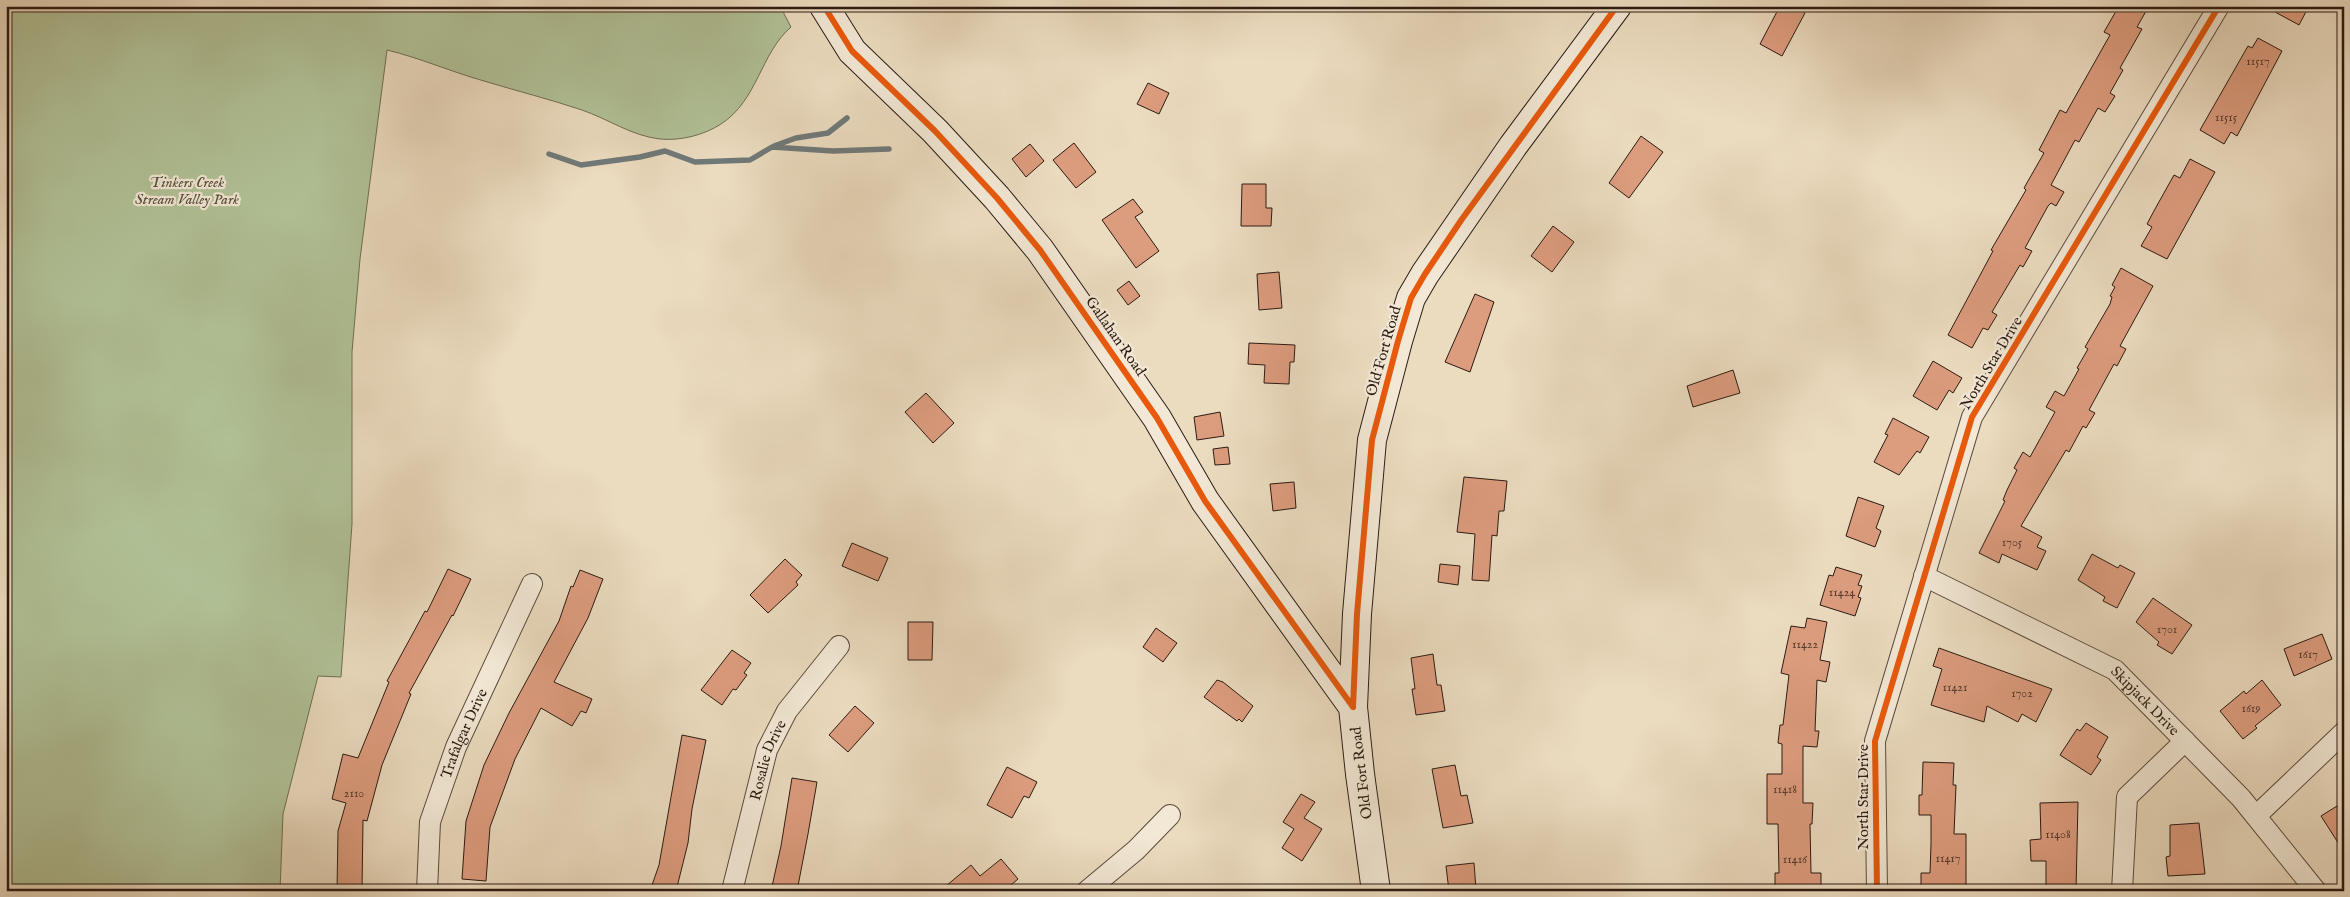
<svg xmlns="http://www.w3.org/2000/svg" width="2350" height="897" viewBox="0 0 2350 897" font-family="'IM FELL English',serif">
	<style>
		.green { fill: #b1c197; stroke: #6e6e55 }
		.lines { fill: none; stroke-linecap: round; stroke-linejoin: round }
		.stream { stroke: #707979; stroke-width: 5.5 }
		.building { fill: #dc9c7e; stroke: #2c1b13 }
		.street-casing { stroke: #5c4b3e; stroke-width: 22 }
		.secondary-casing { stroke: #2c1b13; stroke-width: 30 }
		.street { stroke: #f2e8d5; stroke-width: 20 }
		.secondary { stroke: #f2e8d5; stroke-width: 28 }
		.cycleway-casing { stroke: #f2e8d5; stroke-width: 9 }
		.cycleway { stroke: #e8590c; stroke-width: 6 }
		.labels { text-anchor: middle; stroke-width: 4.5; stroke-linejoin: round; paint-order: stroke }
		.number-label { font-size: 12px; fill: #583b2e }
		.park-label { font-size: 15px; font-style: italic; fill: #544d3b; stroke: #f2e8d5 }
		.street-label { font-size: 15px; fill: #2c1b13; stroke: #f2e8d5 }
	</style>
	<rect width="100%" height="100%" fill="#ebdbbf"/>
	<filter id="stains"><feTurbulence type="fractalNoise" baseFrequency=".004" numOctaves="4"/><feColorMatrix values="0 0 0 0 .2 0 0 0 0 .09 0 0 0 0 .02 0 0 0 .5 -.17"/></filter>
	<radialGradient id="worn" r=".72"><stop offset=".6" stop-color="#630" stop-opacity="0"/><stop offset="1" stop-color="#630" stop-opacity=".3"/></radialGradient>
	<path class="green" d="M 6,6 L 780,6 L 791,27 C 760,54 758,100 721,124 C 704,135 681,141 660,139 C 632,136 608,119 582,110 C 549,99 517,91 484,81 C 452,72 420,58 387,50 L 360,259 L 352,352 L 352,524 L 341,677 L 318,676 L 283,814 L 280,891 L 6,891 Z"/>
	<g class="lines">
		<path class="stream" d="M 774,146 L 796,138 L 828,133 L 847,118
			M 549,154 L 581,165 L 640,157 L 665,151 L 695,162 L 750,160 L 772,147 L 833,151 L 889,149"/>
	</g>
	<path class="building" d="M 1780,6 L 1792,6 L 1805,13 L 1782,56 L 1760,44 Z
		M 2119,6 L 2149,6 L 2137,27 L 2142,29 L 2120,68 L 2123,70 L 2110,93 L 2115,96 L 2105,112 L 2098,108 L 2079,142 L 2075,140 L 2051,185 L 2064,192 L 2056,206 L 2051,203 L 2048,206 L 2025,248 L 2032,251 L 2023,267 L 2020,265 L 1992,312 L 1997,315 L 1988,330 L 1983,328 L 1972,348 L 1948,335 L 1993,251 L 1991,250 L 2026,190 L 2024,188 L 2044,153 L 2039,150 L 2060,110 L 2066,113 L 2110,35 L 2104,32 Z
		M 2264,6 L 2309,6 L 2299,25 Z
		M 2258,38 L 2282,51 L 2237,136 L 2231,132 L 2224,144 L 2200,130 L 2248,46 L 2252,48 Z
		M 1148,83 L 1169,93 L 1159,114 L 1137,104 Z
		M 1641,136 L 1663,152 L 1629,198 L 1609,183 Z
		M 1074,143 L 1096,172 L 1076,188 L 1053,160 Z
		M 1030,144 L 1044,161 L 1026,177 L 1012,159 Z
		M 2190,159 L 2215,172 L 2167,259 L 2141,246 L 2152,227 L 2147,224 L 2155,209 L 2174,175 L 2180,178 Z
		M 1242,184 L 1266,184 L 1266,208 L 1272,208 L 1271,226 L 1241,226 Z
		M 1133,199 L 1143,212 L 1135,217 L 1159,251 L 1136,268 L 1102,220 Z
		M 1553,226 L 1574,242 L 1552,272 L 1531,256 Z
		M 2121,268 L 2153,286 L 2120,346 L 2126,349 L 2117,366 L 2114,364 L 2089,410 L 2095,413 L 2086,428 L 2083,426 L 2069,452 L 2066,450 L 2021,526 L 2042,537 L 2037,547 L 2046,551 L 2037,570 L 2002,554 L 1999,563 L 1979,553 L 2005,501 L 2003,500 L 2007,490 L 2017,470 L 2014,468 L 2023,452 L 2030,457 L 2055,412 L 2046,407 L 2055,391 L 2064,396 L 2079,369 L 2077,368 L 2088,349 L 2085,347 L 2110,304 L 2112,297 L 2110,296 L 2115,287 L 2112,285 Z
		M 1279,272 L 1282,308 L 1259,310 L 1257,274 Z
		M 1129,281 L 1140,296 L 1128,305 L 1117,290 Z
		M 1475,294 L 1494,302 L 1470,372 L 1445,362 Z
		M 1249,343 L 1295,345 L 1294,362 L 1290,362 L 1289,384 L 1264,383 L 1265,365 L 1248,364 Z
		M 1933,361 L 1962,378 L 1953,393 L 1949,390 L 1937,410 L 1913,396 Z
		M 1733,370 L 1740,393 L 1693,407 L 1687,386 Z
		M 926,393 L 954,423 L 933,443 L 905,412 Z
		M 1220,412 L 1224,436 L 1197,440 L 1194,417 Z
		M 1893,418 L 1929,437 L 1920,453 L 1917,451 L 1899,475 L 1874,462 L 1888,435 L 1885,434 Z
		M 1228,447 L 1230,464 L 1215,465 L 1213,449 Z
		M 1464,477 L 1507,481 L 1504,511 L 1499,511 L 1497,536 L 1492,535 L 1489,581 L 1472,580 L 1475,534 L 1457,532 Z
		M 1294,482 L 1296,508 L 1273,511 L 1270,484 Z
		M 1858,497 L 1884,506 L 1876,528 L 1881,531 L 1875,547 L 1846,536 Z
		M 852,543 L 888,558 L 878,581 L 842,566 Z
		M 2092,554 L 2118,568 L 2120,565 L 2135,573 L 2117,608 L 2103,601 L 2105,597 L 2078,580 Z
		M 785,559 L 802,575 L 796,582 L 798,585 L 768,613 L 750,595 Z
		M 1440,564 L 1460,566 L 1458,585 L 1438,582 Z
		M 1836,567 L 1862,575 L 1858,585 L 1862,586 L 1858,597 L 1861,598 L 1855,616 L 1820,605 L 1829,575 L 1833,576 Z
		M 448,569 L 471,579 L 453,616 L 452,615 L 409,693 L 411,694 L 382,765 L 367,821 L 363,820 L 362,891 L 337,890 L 338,831 L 346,803 L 332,799 L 343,754 L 358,758 L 389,682 L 387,681 L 425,611 L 427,612 Z
		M 580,570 L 603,579 L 588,618 L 554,682 L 592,699 L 586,713 L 581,711 L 572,726 L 541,708 L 515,759 L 490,827 L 486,881 L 462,879 L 466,821 L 484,765 L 509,713 L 559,621 L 571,586 L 573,587 Z
		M 2153,598 L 2192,625 L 2172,654 L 2157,645 L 2159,642 L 2136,622 Z
		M 1807,618 L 1827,622 L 1820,660 L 1830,662 L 1826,682 L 1817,680 L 1815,731 L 1819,731 L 1817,747 L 1803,746 L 1803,803 L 1813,803 L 1812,824 L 1810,824 L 1811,873 L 1821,873 L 1821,891 L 1775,891 L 1775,873 L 1779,873 L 1778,824 L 1767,824 L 1767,774 L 1782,774 L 1782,744 L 1778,743 L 1780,725 L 1783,725 L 1789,675 L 1781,673 L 1791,626 L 1805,628 Z
		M 908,622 L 933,622 L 932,660 L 908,660 Z
		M 1156,628 L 1177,643 L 1163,662 L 1143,647 Z
		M 2322,634 L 2332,659 L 2294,676 L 2284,649 Z
		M 1939,648 L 2052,689 L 2036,722 L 2022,714 L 2018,722 L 1987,706 L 1984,722 L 1931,705 L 1942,669 L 1933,666 Z
		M 732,650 L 751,663 L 744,673 L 747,675 L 736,690 L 733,689 L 722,705 L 701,690 Z
		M 1433,654 L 1437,685 L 1441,685 L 1445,711 L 1416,715 L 1412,689 L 1415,689 L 1411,658 Z
		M 1217,680 L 1223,682 L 1253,706 L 1242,722 L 1239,719 L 1237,721 L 1204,697 Z
		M 2262,680 L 2281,705 L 2255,726 L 2257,728 L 2243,739 L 2220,711 L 2244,691 L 2246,694 Z
		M 855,706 L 874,723 L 848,752 L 829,735 Z
		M 2086,723 L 2108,737 L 2097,757 L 2101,760 L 2091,775 L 2060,755 L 2077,729 L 2080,731 Z
		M 682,735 L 706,740 L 692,809 L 688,843 L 676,891 L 650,891 L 659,865 Z
		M 1923,762 L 1954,763 L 1953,785 L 1956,785 L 1954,834 L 1966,834 L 1966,891 L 1921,891 L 1921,873 L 1930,873 L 1931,844 L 1931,815 L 1919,815 L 1919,795 L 1922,795 Z
		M 1455,765 L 1461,796 L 1467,795 L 1473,823 L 1443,828 L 1432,769 Z
		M 1007,767 L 1037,782 L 1029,798 L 1024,796 L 1012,818 L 987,805 Z
		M 792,778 L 817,782 L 808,834 L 797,891 L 771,891 L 781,846 Z
		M 1301,794 L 1315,802 L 1304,818 L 1322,829 L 1302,861 L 1282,848 L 1294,829 L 1283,822 Z
		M 2078,802 L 2076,891 L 2046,891 L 2046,861 L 2031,861 L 2030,840 L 2041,839 L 2040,803 Z
		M 2337,806 L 2344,816 L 2344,852 L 2321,816 Z
		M 2199,823 L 2205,874 L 2168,876 L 2166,857 L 2170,856 L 2170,825 Z
		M 1001,859 L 1018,879 L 1004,891 L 940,891 L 971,865 L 980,876 Z
		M 1474,863 L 1476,889 L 1472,891 L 1449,891 L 1446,866 Z"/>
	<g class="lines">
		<g class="street-casing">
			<g id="street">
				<path id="s1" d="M 1924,576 L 2115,670 L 2241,798 L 2316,891"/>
				<path d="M 2256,816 L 2344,732"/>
				<path id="s2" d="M 427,891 L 430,822 L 456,747 L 532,584"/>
				<path id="s3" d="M 732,891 L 767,750 L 787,711 L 839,646"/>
				<path d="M 1087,891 L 1136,850 L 1170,815"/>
				<path d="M 1877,891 L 1875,741 L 1972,417 L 2219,6"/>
				<path d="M 2122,891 L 2127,797 L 2185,741"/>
			</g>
		</g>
		<g class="secondary-casing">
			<path id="secondary" d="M 824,6 L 852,51 L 935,131 L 997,198 L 1040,250 L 1157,418 L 1205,501 L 1353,707
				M 1376,891 L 1360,774 L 1353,707 L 1357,614 L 1372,440 L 1398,341 L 1411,298 L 1425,274 L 1513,146 L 1617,6"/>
		</g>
		<use href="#street" class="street"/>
		<use href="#secondary" class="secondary"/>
		<g class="cycleway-casing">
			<path id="cycleway" d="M 824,6 L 852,51 L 935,131 L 997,198 L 1040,250 L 1157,418 L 1205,501 L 1353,707
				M 1353,707 L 1357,614 L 1372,440 L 1398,341 L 1411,298 L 1425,274 L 1462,219 L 1617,6
				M 1877,891 L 1875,741 L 1972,417 L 2219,6"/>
		</g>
		<use href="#cycleway" class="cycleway"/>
	</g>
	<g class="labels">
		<g class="number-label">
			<text x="2258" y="65">11517</text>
			<text x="2226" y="121">11515</text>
			<text x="2012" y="546">1705</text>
			<text x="1842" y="596">11424</text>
			<text x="2167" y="633">1701</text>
			<text x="1805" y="648">11422</text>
			<text x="2308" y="658">1617</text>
			<text x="1955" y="691">11421</text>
			<text x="2022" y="697">1702</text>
			<text x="2251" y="712">1619</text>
			<text x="1785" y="793">11418</text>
			<text x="354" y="797">2110</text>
			<text x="2058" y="838">11408</text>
			<text x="1948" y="862">11417</text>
			<text x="1795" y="863">11416</text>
		</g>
		<g class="park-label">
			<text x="187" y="187">Tinkers Creek<tspan x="187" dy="17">Stream Valley Park</tspan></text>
		</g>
		<g class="street-label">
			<text transform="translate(1116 336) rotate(55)" y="5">Gallahan Road</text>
			<text transform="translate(1383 351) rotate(-74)" y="5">Old Fort Road</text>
			<text transform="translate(1991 363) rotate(-59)" y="5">North Star Drive</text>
			<text dy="5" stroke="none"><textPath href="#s1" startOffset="256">Skipjack Drive</textPath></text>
			<text dy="5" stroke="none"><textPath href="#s2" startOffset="164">Trafalgar Drive</textPath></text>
			<text dy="5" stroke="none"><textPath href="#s3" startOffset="136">Rosalie Drive</textPath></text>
			<text transform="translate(1361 773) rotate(-97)" y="5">Old Fort Road</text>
			<text transform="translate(1863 797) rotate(-90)" y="5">North Star Drive</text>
		</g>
	</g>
	<rect width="2350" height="897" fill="none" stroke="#ebdbbf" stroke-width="25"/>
	<rect x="8" y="8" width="2335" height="882" fill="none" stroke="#2c1b13" stroke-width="2.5"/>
	<rect x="12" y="12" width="2325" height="872" fill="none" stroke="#2c1b13"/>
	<rect width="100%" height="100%" filter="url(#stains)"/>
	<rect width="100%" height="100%" fill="url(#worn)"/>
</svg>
